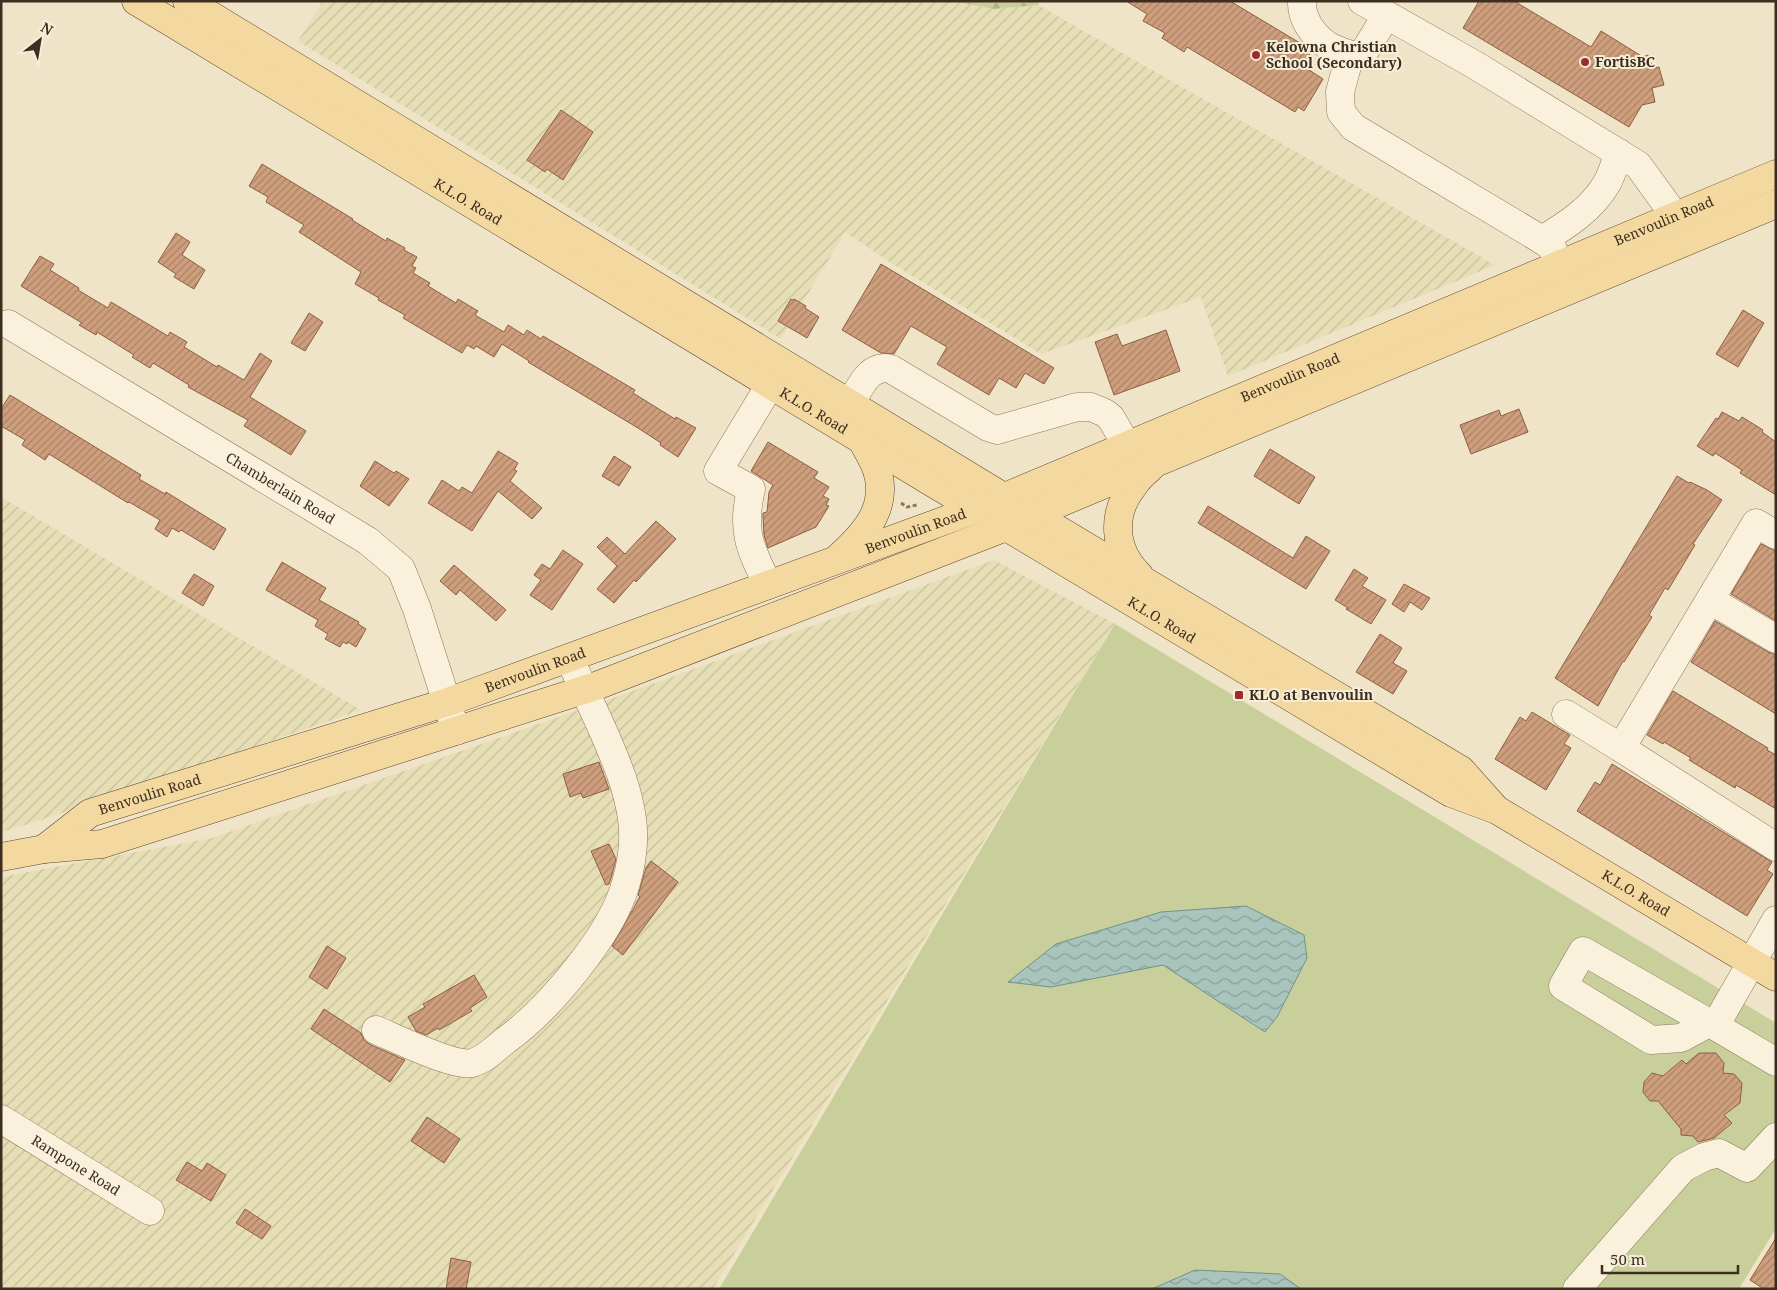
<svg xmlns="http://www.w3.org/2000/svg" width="1777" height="1290" viewBox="0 0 1777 1290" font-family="'Noto Serif',serif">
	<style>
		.farmland { fill: url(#farmland-furrows) }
		.grass { fill: #c9cf9b }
		.forest { fill: url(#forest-firs) }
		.water { fill: url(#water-waves); stroke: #6f938a }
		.building { fill: url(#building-hatch); stroke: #8d5f41 }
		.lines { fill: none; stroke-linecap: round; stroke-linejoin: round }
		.minor-casing { stroke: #8d765c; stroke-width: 29 }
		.major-casing { stroke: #5b4430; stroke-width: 29 }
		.path { stroke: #8d765c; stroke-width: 3; stroke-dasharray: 4 2.5; stroke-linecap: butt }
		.minor { stroke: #faf1dc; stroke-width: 28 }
		.major { stroke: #f3d9a0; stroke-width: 28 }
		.poi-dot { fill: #9e2a2b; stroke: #f7eed8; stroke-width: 2 }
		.labels { text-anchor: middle; stroke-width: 4; stroke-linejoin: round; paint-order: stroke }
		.poi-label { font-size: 14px; font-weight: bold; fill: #3d2e20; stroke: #f7eed8; text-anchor: start }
		.street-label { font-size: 14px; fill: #3d2e20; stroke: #f7eed8 }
	</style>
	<defs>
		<pattern id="farmland-furrows" width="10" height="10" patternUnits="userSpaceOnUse" patternTransform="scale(1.25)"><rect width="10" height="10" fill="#e6deb5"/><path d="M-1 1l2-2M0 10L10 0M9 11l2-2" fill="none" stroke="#c6bf9b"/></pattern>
		<pattern id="forest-firs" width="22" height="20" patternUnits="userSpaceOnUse" patternTransform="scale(1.25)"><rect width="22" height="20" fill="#c9cf9b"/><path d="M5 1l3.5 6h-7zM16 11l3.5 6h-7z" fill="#aeb285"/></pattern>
		<pattern id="water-waves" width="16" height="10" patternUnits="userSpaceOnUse" patternTransform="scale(1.25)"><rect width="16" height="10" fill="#a9c4bc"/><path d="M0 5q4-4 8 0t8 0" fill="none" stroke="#8ba098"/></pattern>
		<pattern id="building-hatch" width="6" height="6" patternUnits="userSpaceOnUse" patternTransform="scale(1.25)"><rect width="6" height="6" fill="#cf9f7d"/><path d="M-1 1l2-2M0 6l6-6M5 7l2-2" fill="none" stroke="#a98266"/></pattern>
	</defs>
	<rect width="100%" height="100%" fill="#f0e4c8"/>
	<path class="farmland" d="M 323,1 L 952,1 L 994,9 L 1038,5 L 1495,265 L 1228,376 L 1201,297 L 1041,354 L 891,263 L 845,232 L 781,339 L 298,41 Z
		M 1,497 L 361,710 L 32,823 L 1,832 Z
		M 994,560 L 1115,624 L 713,1289 L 1,1289 L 1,877 L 212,838 L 619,696 Z"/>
	<path class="grass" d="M 1115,624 L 1776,1023 L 1776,1228 L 1739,1289 L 719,1289 Z"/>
	<path class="forest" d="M 952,1 L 1040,1 L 1038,5 L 994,9 Z"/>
	<path class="water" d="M 1246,906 L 1304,935 L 1307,958 L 1277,1017 L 1265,1032 L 1163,965 L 1051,987 L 1008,982 L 1056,944 L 1161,912 Z
		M 1195,1270 L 1280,1274 L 1301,1289 L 1152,1289 Z"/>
	<path class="building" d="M 1126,1 L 1230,1 L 1305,46 L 1311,52 L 1303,66 L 1323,79 L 1304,111 L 1298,107 L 1295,112 L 1187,47 L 1184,52 L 1162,38 L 1165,33 L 1143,21 L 1147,14 Z
		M 1479,1 L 1514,1 L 1591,47 L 1601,31 L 1643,57 L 1648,55 L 1653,68 L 1659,67 L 1664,85 L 1652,88 L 1655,102 L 1642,105 L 1629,127 L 1463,28 Z
		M 561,110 L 593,132 L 563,180 L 547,169 L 545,172 L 527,160 Z
		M 262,164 L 353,219 L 352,220 L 386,241 L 387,238 L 405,248 L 404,250 L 417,257 L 412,266 L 416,268 L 413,273 L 430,283 L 428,286 L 456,303 L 458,299 L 478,311 L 475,315 L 504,332 L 508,325 L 524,335 L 527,330 L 541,339 L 543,336 L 635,390 L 633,393 L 675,419 L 676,417 L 696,428 L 678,457 L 660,445 L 661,443 L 638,428 L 528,362 L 529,361 L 502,344 L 494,357 L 476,346 L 474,349 L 467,345 L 462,353 L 403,318 L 405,315 L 378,300 L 379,298 L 355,284 L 361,272 L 299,232 L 304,225 L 266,202 L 268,197 L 249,186 Z
		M 176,233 L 190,242 L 182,255 L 205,270 L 194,289 L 174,277 L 176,274 L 158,262 Z
		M 40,256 L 54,264 L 50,270 L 79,288 L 78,290 L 108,308 L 111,302 L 168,336 L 170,332 L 187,342 L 184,347 L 217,367 L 218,365 L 244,380 L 260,353 L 272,361 L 250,397 L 306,431 L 291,455 L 244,426 L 248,420 L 188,387 L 189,385 L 153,363 L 150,368 L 132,357 L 134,355 L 97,332 L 96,335 L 79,325 L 82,323 L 21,286 Z
		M 881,264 L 1054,368 L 1044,384 L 1025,373 L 1016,388 L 999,378 L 989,395 L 937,364 L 947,347 L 911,326 L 894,354 L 881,353 L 842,330 Z
		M 791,299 L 793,300 L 794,299 L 806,306 L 805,308 L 819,317 L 807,338 L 778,321 Z
		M 1743,310 L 1764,323 L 1738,367 L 1716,354 Z
		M 309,313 L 323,322 L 305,351 L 291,343 Z
		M 1166,330 L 1180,371 L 1114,395 L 1095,342 L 1117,334 L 1122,346 Z
		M 10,395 L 141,475 L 139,479 L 165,494 L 166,492 L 226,529 L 214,550 L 181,530 L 179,532 L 172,528 L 167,537 L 155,529 L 160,520 L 129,502 L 128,503 L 49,454 L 45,460 L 22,445 L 25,440 L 1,426 L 1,409 Z
		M 1519,409 L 1528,432 L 1471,454 L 1460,425 L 1499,410 L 1501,416 Z
		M 1722,412 L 1739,421 L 1742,417 L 1763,430 L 1762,432 L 1776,442 L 1776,495 L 1740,473 L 1742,470 L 1715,453 L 1713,456 L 1697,446 L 1716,418 L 1718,419 Z
		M 768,442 L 818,472 L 814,478 L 829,487 L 823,496 L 829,499 L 826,505 L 829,506 L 816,527 L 768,548 L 764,535 L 763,517 L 763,513 L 767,512 L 769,492 L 773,485 L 751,471 Z
		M 1270,449 L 1315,477 L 1299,504 L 1254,476 Z
		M 498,451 L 518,463 L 514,470 L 517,471 L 510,481 L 542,508 L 532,519 L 498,491 L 472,531 L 428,503 L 442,480 L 459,491 L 462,487 L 472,493 Z
		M 614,456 L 631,467 L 619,486 L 602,476 Z
		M 375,461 L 394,473 L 396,471 L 409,479 L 389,506 L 360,486 Z
		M 1677,476 L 1689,483 L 1690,482 L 1707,490 L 1722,500 L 1693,544 L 1695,545 L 1668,590 L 1665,588 L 1649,615 L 1652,617 L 1624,662 L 1623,661 L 1598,706 L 1555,678 Z
		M 1208,506 L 1293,558 L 1306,536 L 1330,551 L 1306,589 L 1198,523 Z
		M 656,521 L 676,539 L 636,582 L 634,580 L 614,603 L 597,589 L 617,566 L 597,547 L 607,537 L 625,554 Z
		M 1761,544 L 1776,551 L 1776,621 L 1731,594 Z
		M 563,550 L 583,564 L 552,610 L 530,595 L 541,580 L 534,575 L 542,564 L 550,569 Z
		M 282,562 L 326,588 L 319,600 L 359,622 L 358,624 L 366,629 L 356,647 L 348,642 L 347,644 L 343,642 L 340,647 L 325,639 L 328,634 L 315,626 L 318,620 L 266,590 Z
		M 454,565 L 506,610 L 496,621 L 460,590 L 456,595 L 440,581 Z
		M 1354,569 L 1368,578 L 1362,586 L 1386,600 L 1371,624 L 1346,609 L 1348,608 L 1335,600 Z
		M 194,574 L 214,586 L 203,606 L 182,593 Z
		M 1404,584 L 1430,598 L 1422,610 L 1410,602 L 1404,612 L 1392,604 Z
		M 1715,621 L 1768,652 L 1776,655 L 1776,714 L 1691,662 Z
		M 1380,634 L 1402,648 L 1393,663 L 1407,671 L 1393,694 L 1356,672 Z
		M 1673,691 L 1768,748 L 1767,750 L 1776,755 L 1776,809 L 1736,785 L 1735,788 L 1717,777 L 1689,760 L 1691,758 L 1664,742 L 1663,744 L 1647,735 Z
		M 1532,712 L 1570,735 L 1564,744 L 1571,748 L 1546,790 L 1495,759 L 1520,717 L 1526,721 Z
		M 599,762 L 609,789 L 583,798 L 581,793 L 570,797 L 563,774 Z
		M 1612,764 L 1772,862 L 1767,870 L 1773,874 L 1747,916 L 1577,811 L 1595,782 L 1600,785 Z
		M 609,844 L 616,859 L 611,878 L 609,884 L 606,885 L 591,851 Z
		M 651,861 L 678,882 L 623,955 L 612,946 L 640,897 L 638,895 L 646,868 Z
		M 327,946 L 346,958 L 327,989 L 309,977 Z
		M 474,975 L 487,997 L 470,1008 L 472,1011 L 439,1030 L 438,1028 L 426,1035 L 416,1031 L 408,1017 L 425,1007 L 423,1004 Z
		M 324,1009 L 361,1033 L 364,1040 L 369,1044 L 405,1060 L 390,1082 L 311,1029 Z
		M 1699,1053 L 1716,1053 L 1724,1063 L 1723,1073 L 1734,1074 L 1742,1083 L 1740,1103 L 1724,1115 L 1732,1123 L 1714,1138 L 1698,1142 L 1693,1136 L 1681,1135 L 1681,1129 L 1658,1101 L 1650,1101 L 1643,1092 L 1644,1082 L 1652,1073 L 1663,1076 L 1682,1060 L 1686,1064 Z
		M 427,1117 L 460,1139 L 444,1163 L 411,1141 Z
		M 187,1162 L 202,1171 L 207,1163 L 226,1175 L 211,1201 L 176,1180 Z
		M 245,1209 L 271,1226 L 262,1239 L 236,1223 Z
		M 1776,1238 L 1776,1289 L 1764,1289 L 1750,1280 Z
		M 451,1258 L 471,1262 L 466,1289 L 446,1289 Z"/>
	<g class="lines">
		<g class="minor-casing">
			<g id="minor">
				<path d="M 1302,1 C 1301,19 1313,35 1327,45 C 1335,50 1346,53 1354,56 L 1364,52 L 1386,16"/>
				<path d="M 1362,1 L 1475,65 L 1638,165 L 1675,216"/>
				<path d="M 1350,55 L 1340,92 L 1341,112 L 1353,127 L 1542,240 L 1552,247 L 1559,266"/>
				<path d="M 1542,240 C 1567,225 1592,209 1607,183 C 1612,174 1615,163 1619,153"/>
				<path id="s1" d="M 8,324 L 368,541 L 401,569 L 417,609 L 456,731"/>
				<path d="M 850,404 C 860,388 869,363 891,369 L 988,427 L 997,430 L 1077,407 L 1091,407 L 1105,413 L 1111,418 L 1127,446"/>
				<path d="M 1776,535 L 1756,523 L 1621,748 L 1776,847"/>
				<path d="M 768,585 C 750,548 741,531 751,489 L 718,471 L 770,385"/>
				<path d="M 1710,600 L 1776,639"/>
				<path d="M 1566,714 L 1621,748"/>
				<path d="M 1709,1023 L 1681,1038 L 1651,1040 L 1563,986 L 1583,951 L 1709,1023 L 1715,1026 L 1776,920"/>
				<path d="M 1715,1026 L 1776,1062"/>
				<path d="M 376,1030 C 395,1038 454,1067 472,1063 C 484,1060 496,1048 506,1040 C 549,1009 612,934 626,883 C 632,862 635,840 632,819 C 628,788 616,761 604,733 C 593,708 581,683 569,658"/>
				<path id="s2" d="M 1,1119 L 150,1211"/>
				<path d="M 1577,1289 L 1683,1168 L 1704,1157 L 1719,1153 L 1747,1168 L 1776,1137"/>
			</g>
		</g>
		<g class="major-casing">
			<g id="major">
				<path id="s3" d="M 136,1 L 943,489 L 1451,793 L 1497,810 L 1776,977"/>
				<path d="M 187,1 L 1005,498 L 1461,770 L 1494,807"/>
				<path d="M 839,557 C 867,532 891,504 875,465 C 871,456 866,448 862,440"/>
				<path d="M 1139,575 C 1113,550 1111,513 1134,485 C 1138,479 1144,473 1150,468"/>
				<path id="s4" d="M 44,849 L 90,813 L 448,702 L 976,509 L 1776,174"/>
				<path d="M 1,857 L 44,849 L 102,844 L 596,686 L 1006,527 L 1033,514 L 1776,204"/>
			</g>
		</g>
		<path class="path" d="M 901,503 L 907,507 L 917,505"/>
		<use href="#minor" class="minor"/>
		<use href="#major" class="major"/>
	</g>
	<g class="poi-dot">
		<circle cx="1256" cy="55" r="5"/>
		<circle cx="1585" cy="62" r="5"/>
		<rect x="1234" y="690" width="10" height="10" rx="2.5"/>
	</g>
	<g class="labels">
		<g class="poi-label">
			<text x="1266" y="52">Kelowna Christian<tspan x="1266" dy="16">School (Secondary)</tspan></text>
			<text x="1595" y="67">FortisBC</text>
			<text x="1249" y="700">KLO at Benvoulin</text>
		</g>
		<g class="street-label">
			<text dy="5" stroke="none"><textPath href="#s3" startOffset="388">K.L.O. Road</textPath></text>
			<text dy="5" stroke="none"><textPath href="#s4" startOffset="1741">Benvoulin Road</textPath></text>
			<text dy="5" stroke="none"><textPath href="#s4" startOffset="1336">Benvoulin Road</textPath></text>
			<text dy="5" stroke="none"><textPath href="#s3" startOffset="792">K.L.O. Road</textPath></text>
			<text dy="5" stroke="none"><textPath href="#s1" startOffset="318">Chamberlain Road</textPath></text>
			<text dy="5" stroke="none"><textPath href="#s4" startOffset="931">Benvoulin Road</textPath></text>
			<text dy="5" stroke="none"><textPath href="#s3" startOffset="1198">K.L.O. Road</textPath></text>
			<text dy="5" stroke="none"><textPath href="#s4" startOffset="526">Benvoulin Road</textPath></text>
			<text dy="5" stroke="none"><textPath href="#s4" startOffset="121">Benvoulin Road</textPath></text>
			<text dy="5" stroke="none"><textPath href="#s3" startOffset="1746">K.L.O. Road</textPath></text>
			<text dy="5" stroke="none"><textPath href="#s2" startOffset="88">Rampone Road</textPath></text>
		</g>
	</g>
	<rect width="1777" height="1290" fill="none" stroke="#3d2e20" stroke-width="5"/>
	<g transform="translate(40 40) rotate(31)" stroke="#f7eed8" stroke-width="4" paint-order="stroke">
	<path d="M0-4L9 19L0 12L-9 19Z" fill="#3d2e20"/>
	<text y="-8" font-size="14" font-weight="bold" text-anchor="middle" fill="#3d2e20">N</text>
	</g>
	<path d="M1602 1265v8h136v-8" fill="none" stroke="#3d2e20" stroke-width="2.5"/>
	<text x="1610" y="1265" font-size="15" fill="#3d2e20" stroke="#f7eed8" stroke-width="4" paint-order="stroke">50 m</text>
</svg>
